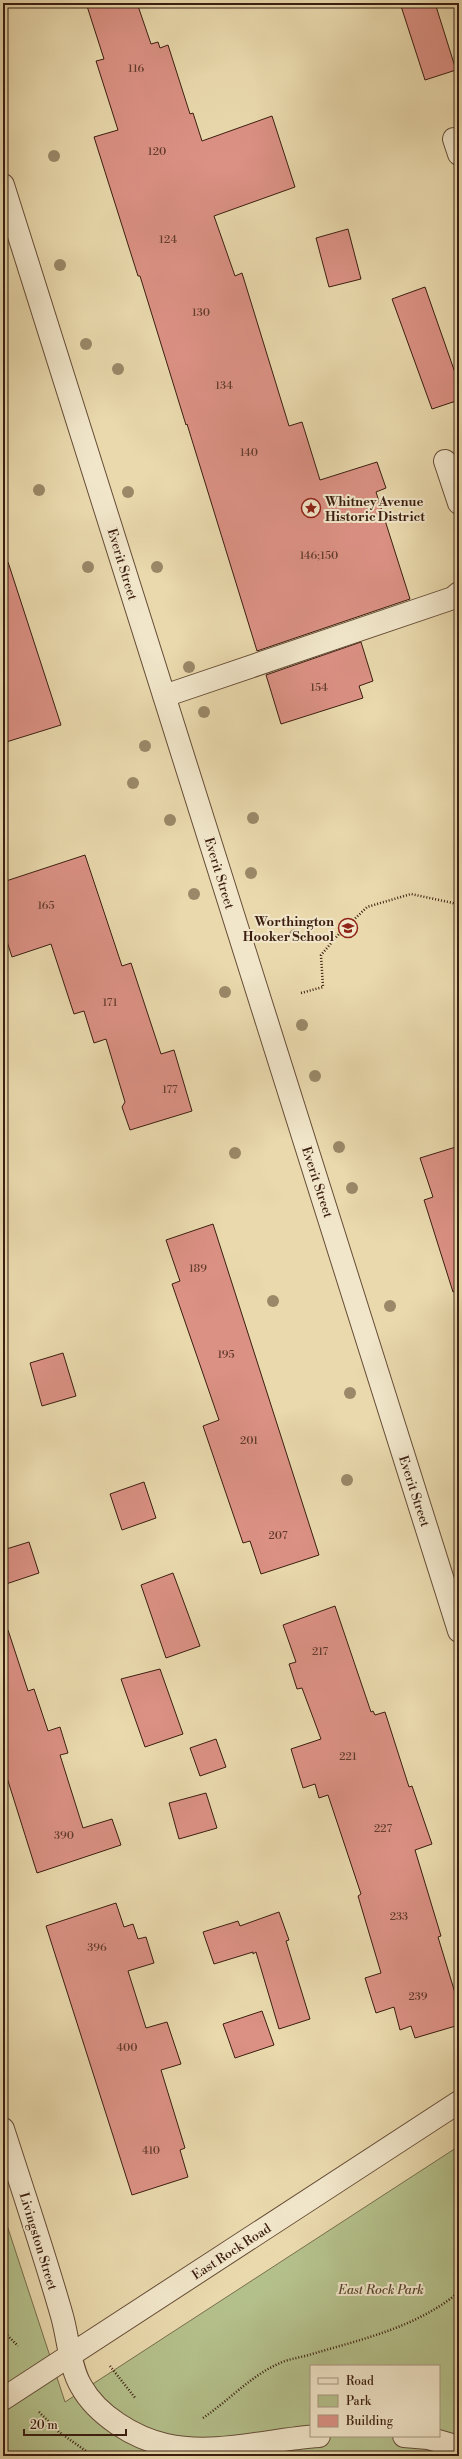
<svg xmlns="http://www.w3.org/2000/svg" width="462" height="2459" viewBox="0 0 462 2459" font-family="'Libre Bodoni',serif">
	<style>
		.green { fill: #b4c08b; stroke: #786f4e; fill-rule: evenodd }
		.building { fill: #db9184; stroke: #3b1e10 }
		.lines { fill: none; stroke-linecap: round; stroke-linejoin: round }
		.minor-casing { stroke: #664d37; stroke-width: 24 }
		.path { stroke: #3b1e10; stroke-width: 2.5; stroke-dasharray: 1 2; stroke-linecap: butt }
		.minor { stroke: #f1e6ca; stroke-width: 22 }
		.tree { fill: #9a8868 }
		.labels { text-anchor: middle; stroke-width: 4; stroke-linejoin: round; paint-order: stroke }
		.number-label { font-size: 11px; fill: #633b2d }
		.poi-label { font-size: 13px; font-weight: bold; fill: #3b1e10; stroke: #f1e6ca; text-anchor: start }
		.street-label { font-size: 13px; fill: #3b1e10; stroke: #f1e6ca }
		.park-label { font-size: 13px; font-style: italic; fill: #59462f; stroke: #f1e6ca }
	</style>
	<rect width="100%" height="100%" fill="#e9d9ad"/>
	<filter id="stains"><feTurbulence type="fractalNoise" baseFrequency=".005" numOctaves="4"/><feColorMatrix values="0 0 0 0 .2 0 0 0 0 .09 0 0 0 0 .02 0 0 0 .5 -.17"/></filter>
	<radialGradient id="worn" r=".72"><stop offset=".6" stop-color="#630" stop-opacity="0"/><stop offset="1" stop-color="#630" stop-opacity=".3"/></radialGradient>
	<path class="green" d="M 459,2146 L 459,2456 L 3,2456 L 3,2213 L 65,2402 ZM 311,2366 L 439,2366 L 439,2436 L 311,2436 Z"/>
	<path class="building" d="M 86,3 L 137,3 L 151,44 L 158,42 L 160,48 L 168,45 L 190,114 L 193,113 L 202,141 L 272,116 L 295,187 L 214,216 L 235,276 L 242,273 L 289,426 L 302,422 L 320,480 L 377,462 L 386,488 L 376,492 L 410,599 L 257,651 L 187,424 L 186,425 L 140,276 L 138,276 L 94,137 L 118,130 L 96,61 L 104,59 Z
		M 400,3 L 435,3 L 456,70 L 425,80 Z
		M 348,229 L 361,279 L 329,287 L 316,238 Z
		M 425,287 L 459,384 L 459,400 L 432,409 L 392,299 Z
		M 3,562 L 8,562 L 61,725 L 3,743 Z
		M 361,642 L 373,681 L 359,686 L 363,698 L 281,724 L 266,675 Z
		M 85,855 L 122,966 L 131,963 L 161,1054 L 174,1050 L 192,1111 L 130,1130 L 122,1107 L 125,1102 L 106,1039 L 94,1043 L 84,1011 L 74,1014 L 51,944 L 12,957 L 3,929 L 3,882 Z
		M 459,1146 L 459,1291 L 453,1292 L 424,1200 L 433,1197 L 420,1158 Z
		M 213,1224 L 319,1555 L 261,1574 L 250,1541 L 243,1543 L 203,1426 L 219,1420 L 172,1284 L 180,1281 L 166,1240 Z
		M 63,1353 L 76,1396 L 42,1406 L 30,1363 Z
		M 144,1482 L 156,1518 L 122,1530 L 110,1494 Z
		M 29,1542 L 39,1573 L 3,1585 L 3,1550 Z
		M 173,1573 L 200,1646 L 166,1658 L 141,1585 Z
		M 335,1606 L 371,1712 L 373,1711 L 375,1715 L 385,1712 L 409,1787 L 412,1786 L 432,1844 L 415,1850 L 441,1936 L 438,1937 L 459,2006 L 459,2025 L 415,2038 L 411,2026 L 400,2030 L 394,2007 L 376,2013 L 365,1978 L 381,1973 L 358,1896 L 361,1894 L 328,1795 L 319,1798 L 315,1784 L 303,1788 L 291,1749 L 321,1739 L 302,1688 L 297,1689 L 289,1664 L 296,1662 L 283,1625 Z
		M 3,1630 L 8,1630 L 28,1691 L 34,1689 L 48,1731 L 60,1727 L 68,1753 L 60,1755 L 83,1828 L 112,1819 L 121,1845 L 37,1873 L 3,1765 Z
		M 160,1669 L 183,1734 L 145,1747 L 121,1679 Z
		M 216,1739 L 226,1767 L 200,1776 L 190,1748 Z
		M 206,1793 L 217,1828 L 179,1839 L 169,1803 Z
		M 116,1903 L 124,1927 L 133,1924 L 138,1939 L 146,1937 L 154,1963 L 128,1971 L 146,2028 L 167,2022 L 181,2064 L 161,2070 L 185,2148 L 180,2150 L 188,2177 L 132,2195 L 46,1926 Z
		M 279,1912 L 289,1940 L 286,1941 L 310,2019 L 279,2029 L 256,1952 L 253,1954 L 253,1952 L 214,1964 L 203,1932 L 238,1921 L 240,1926 Z
		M 262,2011 L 274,2045 L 235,2058 L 223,2024 Z"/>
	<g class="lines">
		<g class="minor-casing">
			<path id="minor" d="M 454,139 L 459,154
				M 3,185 L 459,1631
				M 445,461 L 459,503
				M 164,696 L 453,598 L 459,593
				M 3,2129 C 23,2191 44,2253 62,2316 C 68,2337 70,2368 81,2386 C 97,2415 134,2438 166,2445 C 216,2456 269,2439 319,2436
				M 3,2399 L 459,2102
				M 404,2436 L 428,2438 L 459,2447"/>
		</g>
		<path class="path" d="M 301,993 L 323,987 L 321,955 L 339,934 L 367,907 L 411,894 L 453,903 L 459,909
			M 3,2331 L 18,2346
			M 110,2366 L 136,2399
			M 39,2412 L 59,2432 L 93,2456
			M 203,2418 C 231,2399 253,2373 285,2361 C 294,2358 303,2357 312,2354 C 363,2339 417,2327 459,2292"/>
		<use href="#minor" class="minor"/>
	</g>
	<g class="tree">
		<circle cx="54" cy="156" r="6"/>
		<circle cx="60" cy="265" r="6"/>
		<circle cx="86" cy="344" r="6"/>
		<circle cx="118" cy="369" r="6"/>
		<circle cx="39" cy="490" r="6"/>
		<circle cx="128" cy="492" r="6"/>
		<circle cx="88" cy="567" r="6"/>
		<circle cx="157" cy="567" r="6"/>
		<circle cx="189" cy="667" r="6"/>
		<circle cx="204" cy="712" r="6"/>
		<circle cx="145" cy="746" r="6"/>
		<circle cx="133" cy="783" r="6"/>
		<circle cx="253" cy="818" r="6"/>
		<circle cx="170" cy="820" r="6"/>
		<circle cx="251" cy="873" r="6"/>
		<circle cx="194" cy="894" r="6"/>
		<circle cx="295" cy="935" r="6"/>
		<circle cx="225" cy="992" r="6"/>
		<circle cx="302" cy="1025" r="6"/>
		<circle cx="315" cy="1076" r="6"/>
		<circle cx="339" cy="1147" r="6"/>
		<circle cx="235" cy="1153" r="6"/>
		<circle cx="352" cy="1188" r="6"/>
		<circle cx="273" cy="1301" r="6"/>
		<circle cx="390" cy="1306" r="6"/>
		<circle cx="350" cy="1393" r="6"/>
		<circle cx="347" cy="1480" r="6"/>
	</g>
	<defs>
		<g id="sight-ring" transform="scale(1)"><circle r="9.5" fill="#f1e6ca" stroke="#8f2418" stroke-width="1.5"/><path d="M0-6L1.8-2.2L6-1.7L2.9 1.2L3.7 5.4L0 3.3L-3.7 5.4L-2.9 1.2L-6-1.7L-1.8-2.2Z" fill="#8f2418"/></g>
		<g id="school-ring" transform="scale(1)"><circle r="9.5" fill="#f1e6ca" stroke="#8f2418" stroke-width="1.5"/><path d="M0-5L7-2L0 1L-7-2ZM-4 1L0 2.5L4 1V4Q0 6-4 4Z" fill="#8f2418"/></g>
	</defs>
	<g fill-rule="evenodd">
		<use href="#sight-ring" x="311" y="508"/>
		<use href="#school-ring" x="348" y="928"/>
	</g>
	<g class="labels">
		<g class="number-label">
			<text x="136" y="72">116</text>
			<text x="157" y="155">120</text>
			<text x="168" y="243">124</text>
			<text x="201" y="316">130</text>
			<text x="224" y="389">134</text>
			<text x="249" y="456">140</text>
			<text x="319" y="559">146;150</text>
			<text x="319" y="691">154</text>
			<text x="46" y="909">165</text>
			<text x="110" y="1006">171</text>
			<text x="170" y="1093">177</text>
			<text x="198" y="1272">189</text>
			<text x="226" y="1358">195</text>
			<text x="249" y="1444">201</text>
			<text x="278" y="1539">207</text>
			<text x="320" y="1655">217</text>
			<text x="348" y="1760">221</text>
			<text x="383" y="1832">227</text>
			<text x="64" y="1839">390</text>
			<text x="399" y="1920">233</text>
			<text x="97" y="1951">396</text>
			<text x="418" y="2000">239</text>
			<text x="127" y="2051">400</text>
			<text x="151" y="2154">410</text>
		</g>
		<g class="poi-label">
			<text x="325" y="506">Whitney Avenue<tspan x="325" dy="15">Historic District</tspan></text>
			<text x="334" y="926" text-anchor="end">Worthington<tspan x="334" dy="15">Hooker School</tspan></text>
		</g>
		<g class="street-label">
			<text transform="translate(123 564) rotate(73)" y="5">Everit Street</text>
			<text transform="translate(220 873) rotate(73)" y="5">Everit Street</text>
			<text transform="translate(318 1182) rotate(72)" y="5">Everit Street</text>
			<text transform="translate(415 1491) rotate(72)" y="5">Everit Street</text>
			<text transform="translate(39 2241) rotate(73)" y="5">Livingston Street</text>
			<text transform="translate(231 2251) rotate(-33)" y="5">East Rock Road</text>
		</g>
		<g class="park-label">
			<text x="381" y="2294">East Rock Park</text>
		</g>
	</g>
	<rect width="462" height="2459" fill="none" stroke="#e9d9ad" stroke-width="16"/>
	<rect x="4" y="4" width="454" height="2451" fill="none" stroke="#3b1e10" stroke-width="2"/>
	<rect x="8" y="8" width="446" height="2443" fill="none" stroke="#3b1e10"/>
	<rect x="310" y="2365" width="130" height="72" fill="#f1e6ca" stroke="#a89680"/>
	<rect x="318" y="2378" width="20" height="6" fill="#f1e6ca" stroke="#a89680"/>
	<text x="346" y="2385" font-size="12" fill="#3b1e10">Road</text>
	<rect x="318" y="2395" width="20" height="12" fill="#b4c08b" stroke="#a89680"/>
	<text x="346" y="2405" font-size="12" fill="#3b1e10">Park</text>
	<rect x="318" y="2415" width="20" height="12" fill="#db9184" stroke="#a89680"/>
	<text x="346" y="2425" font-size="12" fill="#3b1e10">Building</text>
	<path d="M24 2429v6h102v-6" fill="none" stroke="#3b1e10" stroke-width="2"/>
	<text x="30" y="2429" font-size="12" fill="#3b1e10" stroke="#f1e6ca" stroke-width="3" paint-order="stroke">20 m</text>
	<rect width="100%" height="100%" filter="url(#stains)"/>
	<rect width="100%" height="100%" fill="url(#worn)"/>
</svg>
